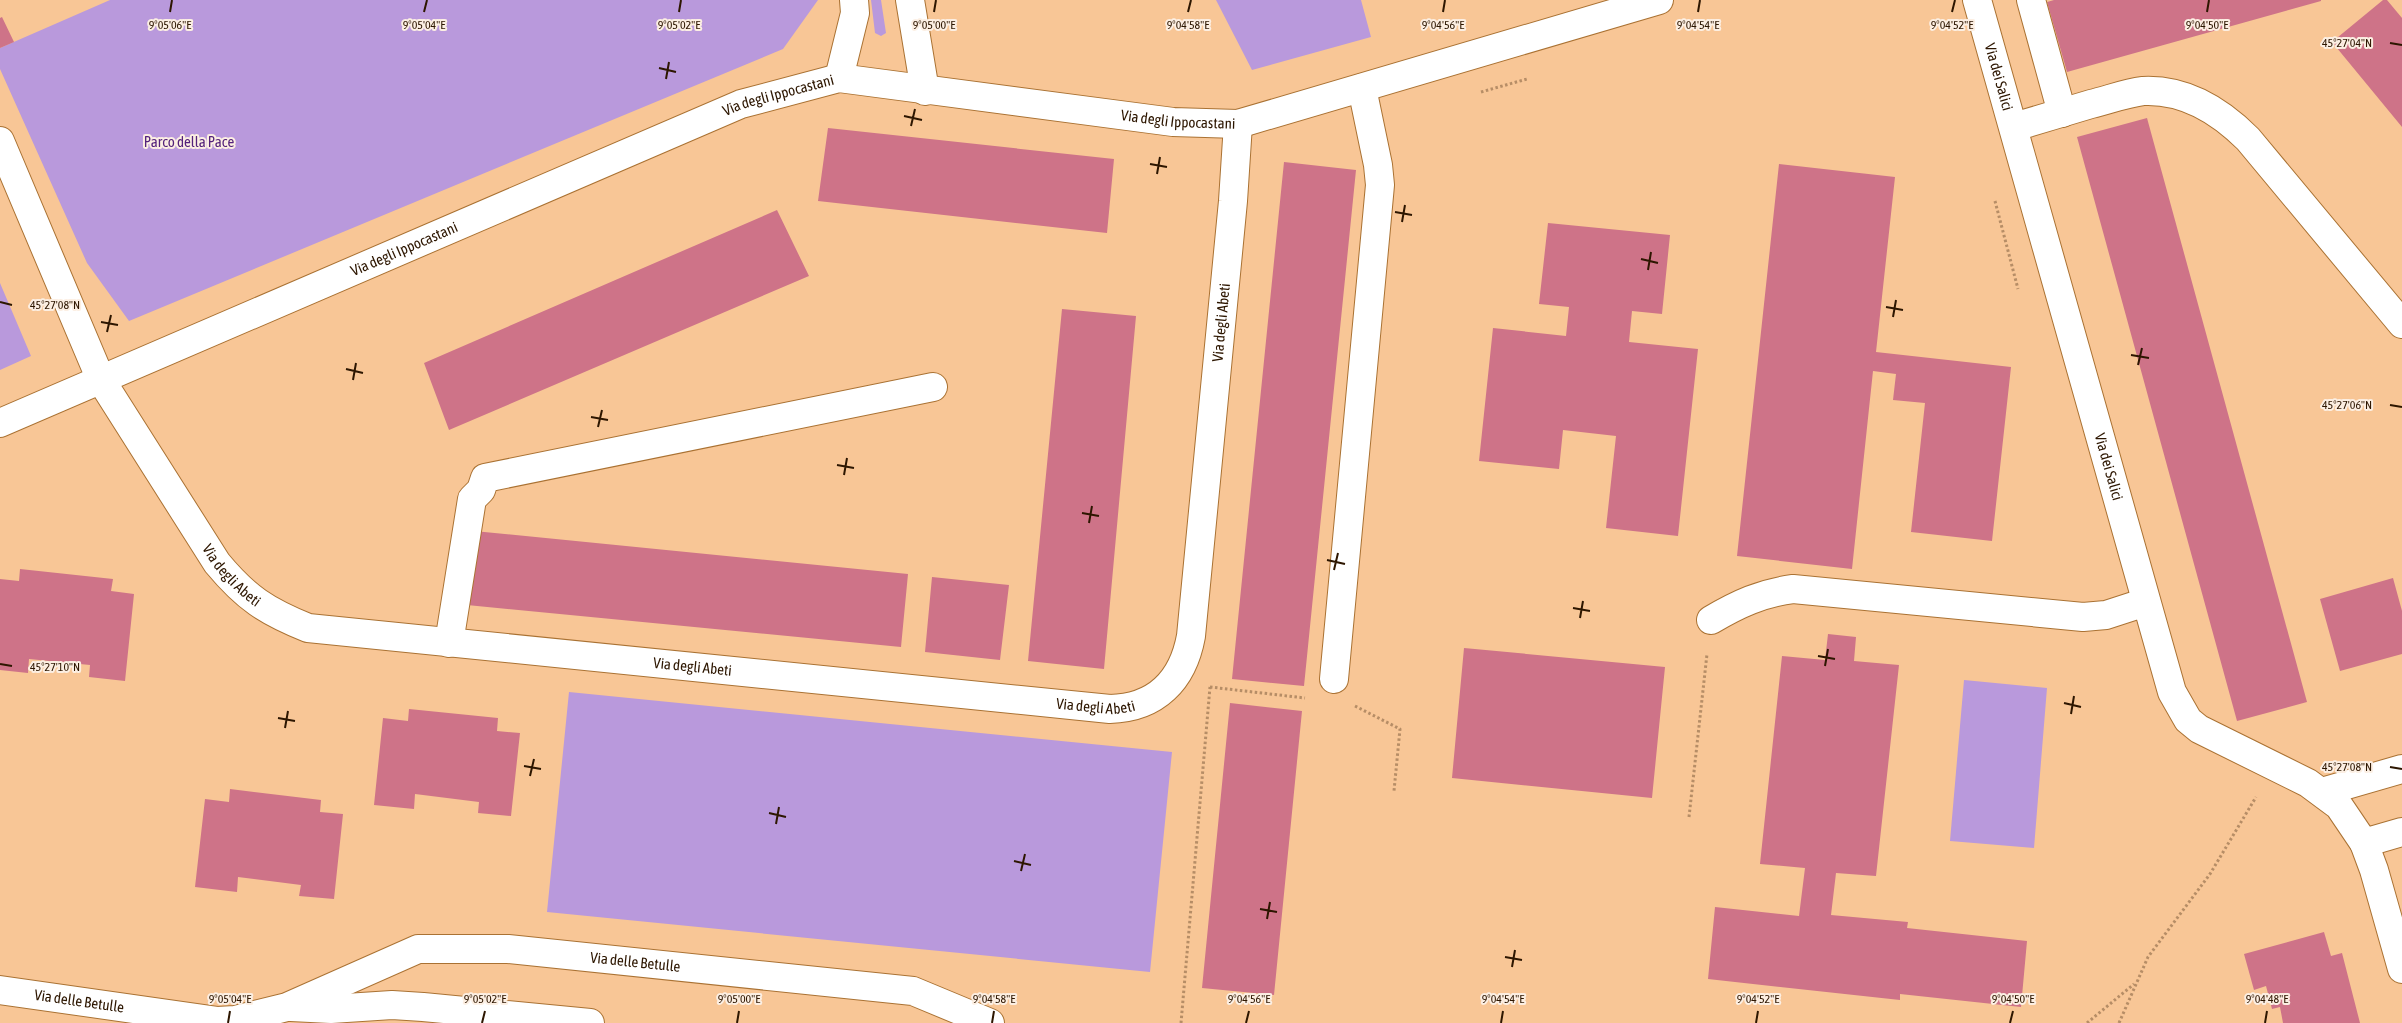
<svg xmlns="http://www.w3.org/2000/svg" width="2402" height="1023" viewBox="0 0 2402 1023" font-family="'Asap Condensed',sans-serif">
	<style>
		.green { fill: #b999dc }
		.building { fill: #ce7388 }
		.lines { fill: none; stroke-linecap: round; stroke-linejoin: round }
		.minor-casing { stroke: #aa7233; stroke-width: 30 }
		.path { stroke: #b68d66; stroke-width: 3; stroke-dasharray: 2.5 2.5; stroke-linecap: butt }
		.minor { stroke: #fff; stroke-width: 28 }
		.ticks { fill: none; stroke: #2d1600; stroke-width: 2 }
		.labels { text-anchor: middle; stroke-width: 4; stroke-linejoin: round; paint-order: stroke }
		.street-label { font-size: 15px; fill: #2d1600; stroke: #fcefe3 }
		.park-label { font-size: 15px; fill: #54227b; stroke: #fcefe3 }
		.ticks-label { font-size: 12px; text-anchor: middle; fill: #2d1600; stroke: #fcefe3; stroke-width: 4; stroke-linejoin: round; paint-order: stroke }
	</style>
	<rect width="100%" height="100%" fill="#f8c696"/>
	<path class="green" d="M 110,0 L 818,0 L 783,49 L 129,321 L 87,263 L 0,69 L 0,48 Z
		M 871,0 L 881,0 L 886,33 L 881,36 L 875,33 Z
		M 1216,0 L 1361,0 L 1371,37 L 1252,70 Z
		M 0,283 L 31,356 L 0,370 Z
		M 1964,680 L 2047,688 L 2034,848 L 1950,841 Z
		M 569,692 L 1172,752 L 1150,972 L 547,912 Z"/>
	<path class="building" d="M 2054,0 L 2321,0 L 2321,1 L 2067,72 L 2047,2 Z
		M 2383,0 L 2387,0 L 2402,18 L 2402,127 L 2332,42 Z
		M 2,17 L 14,42 L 0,48 L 0,18 Z
		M 2147,118 L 2307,702 L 2237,721 L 2077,137 Z
		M 828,128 L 1114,159 L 1107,233 L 818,201 Z
		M 1284,162 L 1356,170 L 1304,686 L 1232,679 Z
		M 1779,164 L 1895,177 L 1876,352 L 2011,367 L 1992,541 L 1911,532 L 1925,403 L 1893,400 L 1896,374 L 1873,371 L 1852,569 L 1737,556 Z
		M 777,210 L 809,276 L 449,430 L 424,363 Z
		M 1548,223 L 1670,235 L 1662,314 L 1632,311 L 1629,342 L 1698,349 L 1678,536 L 1606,528 L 1616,436 L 1563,430 L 1559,469 L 1479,461 L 1493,328 L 1566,336 L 1569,307 L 1539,304 Z
		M 1062,309 L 1136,316 L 1104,669 L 1028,661 Z
		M 474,531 L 908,574 L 901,647 L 467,605 Z
		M 20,569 L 113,579 L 111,591 L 134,594 L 125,681 L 89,677 L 90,665 L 29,659 L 28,673 L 0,670 L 0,579 L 19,581 Z
		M 932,577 L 1009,585 L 1000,660 L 925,652 Z
		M 2393,578 L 2402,611 L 2402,654 L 2340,671 L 2320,599 Z
		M 1828,634 L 1856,637 L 1854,661 L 1899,665 L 1876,876 L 1836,873 L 1831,915 L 1908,922 L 1907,928 L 2027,941 L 2021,1007 L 1900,994 L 1900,1000 L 1708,979 L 1715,907 L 1799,916 L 1805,868 L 1760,864 L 1782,656 L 1825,660 Z
		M 1464,648 L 1665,667 L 1652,798 L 1452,778 Z
		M 1230,703 L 1302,711 L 1274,995 L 1202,988 Z
		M 409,709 L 498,718 L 497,731 L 520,733 L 511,816 L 478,813 L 479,802 L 415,794 L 414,809 L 374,805 L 383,718 L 408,721 Z
		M 230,789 L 321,800 L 320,812 L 343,814 L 334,899 L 299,896 L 301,885 L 238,877 L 237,892 L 195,887 L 205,799 L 229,802 Z
		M 2324,932 L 2331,956 L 2342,953 L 2360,1023 L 2283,1023 L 2280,1007 L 2272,1009 L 2266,986 L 2254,990 L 2244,954 Z"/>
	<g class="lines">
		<g class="minor-casing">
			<g id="minor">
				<path d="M 910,0 L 925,91"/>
				<path id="s1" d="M 1977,0 L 2172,692 L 2188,720 L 2199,729 L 2308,783 L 2339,806 L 2364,843 L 2374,870 L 2402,969"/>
				<path d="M 2031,0 L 2062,113"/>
				<path d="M 839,78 L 855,13 L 854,0"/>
				<path d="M 2014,127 C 2040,119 2065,112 2091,104 C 2108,100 2126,93 2143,91 C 2185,89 2219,110 2248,139 L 2402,324"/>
				<path id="s2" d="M 0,141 L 101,380 L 217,563 C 246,598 266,611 308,628 L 1110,709 C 1156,708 1183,680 1191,636 L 1233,201 L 1238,124"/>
				<path id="s3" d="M 0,423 L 741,104 L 839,78 L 1173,122 L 1238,124 L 1659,0"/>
				<path d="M 1711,620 C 1738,604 1762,593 1793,589 L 2083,617 L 2106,615 L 2146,602"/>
				<path d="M 449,643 L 472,499 L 481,490 L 485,478 L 933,387"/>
				<path d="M 1334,679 L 1380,185 L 1378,165 L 1362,88"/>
				<path d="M 2322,792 L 2402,769"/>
				<path d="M 2364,843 L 2402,832"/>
				<path id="s4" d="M 0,990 L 218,1021 L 235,1020 L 287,1007 L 418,949 L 508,949 L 913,991 L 990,1023"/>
				<path d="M 291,1007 L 331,1009 L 392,1005 L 423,1007 L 590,1023"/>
			</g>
		</g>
		<path class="path" d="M 1481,92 L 1527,79
			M 1995,201 L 2018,289
			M 1210,687 L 1305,698
			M 1355,706 L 1400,729 L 1394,791
			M 1689,817 L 1707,654
			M 1181,1023 L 1210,687
			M 2087,1023 L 2134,984
			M 2119,1023 L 2148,957 L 2210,874 L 2256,797"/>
		<use href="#minor" class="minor"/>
	</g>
	<path class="ticks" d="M 170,12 L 172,0M 424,12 L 427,0M 679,12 L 681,0M 934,12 L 936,0M 1188,12 L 1191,0M 1443,12 L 1445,0M 1698,12 L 1700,0M 1952,12 L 1955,0M 2207,12 L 2209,0M 2390,43 L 2402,45M 659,68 L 676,72M 666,79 L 669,62M 904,116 L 922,120M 911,126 L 915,109M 1150,164 L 1167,167M 1157,174 L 1160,157M 1395,212 L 1412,215M 1402,222 L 1405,205M 1641,259 L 1658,263M 1648,270 L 1651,252M 0,302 L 12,305M 1886,307 L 1903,310M 1893,317 L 1896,300M 101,322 L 118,325M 107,332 L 111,315M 2131,355 L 2149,358M 2138,365 L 2142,348M 346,369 L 363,373M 353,380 L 356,363M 2390,405 L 2402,407M 591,417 L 608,420M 598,427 L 602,410M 837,465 L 854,468M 844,475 L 847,458M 1082,513 L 1099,516M 1089,523 L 1092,506M 1327,560 L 1345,564M 1334,570 L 1338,553M 1573,608 L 1590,611M 1580,618 L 1583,601M 1818,656 L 1835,659M 0,664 L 12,666M 1825,666 L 1828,649M 2064,703 L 2081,707M 2071,714 L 2074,696M 278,718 L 295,721M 285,728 L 288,711M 524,766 L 541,769M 2390,767 L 2402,769M 530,776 L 534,759M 769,813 L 786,817M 776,824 L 779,807M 1014,861 L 1031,865M 1021,871 L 1025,854M 1260,909 L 1277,912M 1267,919 L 1270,902M 1505,957 L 1522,960M 1512,967 L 1515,950M 228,1023 L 230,1011M 482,1023 L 485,1011M 737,1023 L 739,1011M 992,1023 L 994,1011M 1246,1023 L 1249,1011M 1501,1023 L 1503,1011M 1756,1023 L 1758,1011M 2010,1023 L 2013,1011M 2265,1023 L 2267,1011"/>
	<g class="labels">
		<g class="street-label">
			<text dy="5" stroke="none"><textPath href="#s1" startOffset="80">Via dei Salici</textPath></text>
			<text dy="5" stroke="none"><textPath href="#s3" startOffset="845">Via degli Ippocastani</textPath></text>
			<text dy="5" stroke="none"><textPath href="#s3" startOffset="1250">Via degli Ippocastani</textPath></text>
			<text dy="5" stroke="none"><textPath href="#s3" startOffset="440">Via degli Ippocastani</textPath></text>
			<text dy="5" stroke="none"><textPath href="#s2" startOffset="1830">Via degli Abeti</textPath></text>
			<text dy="5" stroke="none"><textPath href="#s1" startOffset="485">Via dei Salici</textPath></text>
			<text dy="5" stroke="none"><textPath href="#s2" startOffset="495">Via degli Abeti</textPath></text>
			<text dy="5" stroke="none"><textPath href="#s2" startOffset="976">Via degli Abeti</textPath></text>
			<text dy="5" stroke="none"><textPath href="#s2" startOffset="1381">Via degli Abeti</textPath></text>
			<text dy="5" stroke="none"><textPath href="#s4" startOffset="652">Via delle Betulle</textPath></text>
			<text dy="5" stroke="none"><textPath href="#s4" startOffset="80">Via delle Betulle</textPath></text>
		</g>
		<g class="park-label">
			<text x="189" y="147">Parco della Pace</text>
		</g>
	</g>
	<g class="ticks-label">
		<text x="170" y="29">9°05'06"E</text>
		<text x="424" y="29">9°05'04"E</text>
		<text x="679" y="29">9°05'02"E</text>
		<text x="934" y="29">9°05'00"E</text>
		<text x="1188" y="29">9°04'58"E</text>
		<text x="1443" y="29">9°04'56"E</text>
		<text x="1698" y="29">9°04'54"E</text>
		<text x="1952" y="29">9°04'52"E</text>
		<text x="2207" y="29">9°04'50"E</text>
		<text x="2347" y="47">45°27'04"N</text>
		<text x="55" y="309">45°27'08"N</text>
		<text x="2347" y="409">45°27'06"N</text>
		<text x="55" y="671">45°27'10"N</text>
		<text x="2347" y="771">45°27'08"N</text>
		<text x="230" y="1003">9°05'04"E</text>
		<text x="485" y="1003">9°05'02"E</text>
		<text x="739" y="1003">9°05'00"E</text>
		<text x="994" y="1003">9°04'58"E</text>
		<text x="1249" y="1003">9°04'56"E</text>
		<text x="1503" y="1003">9°04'54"E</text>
		<text x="1758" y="1003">9°04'52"E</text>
		<text x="2013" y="1003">9°04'50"E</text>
		<text x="2267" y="1003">9°04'48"E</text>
	</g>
</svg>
